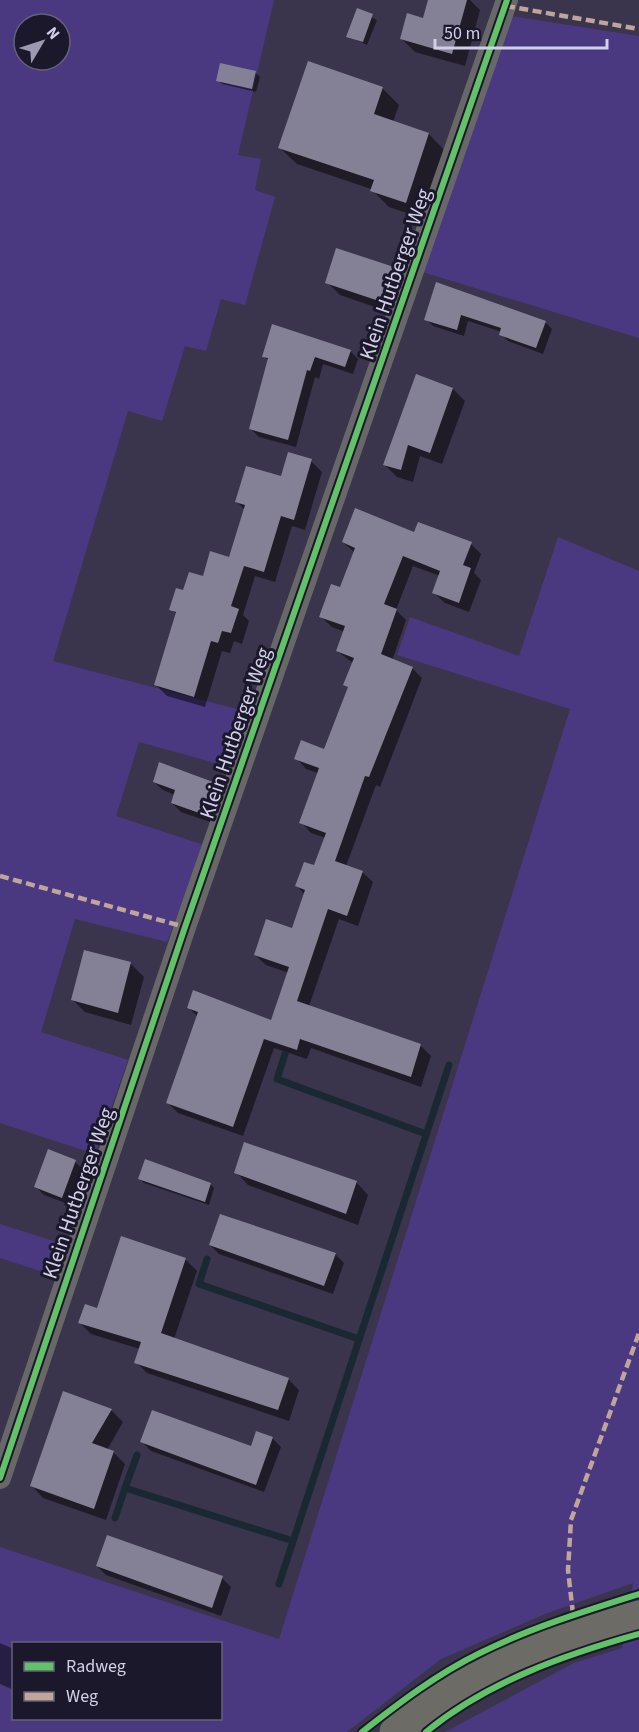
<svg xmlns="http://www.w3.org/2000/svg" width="639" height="1732" viewBox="0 0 639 1732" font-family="'Source Sans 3',sans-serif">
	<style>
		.green { fill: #4a3980; fill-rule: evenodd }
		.shadow { fill: #0007 }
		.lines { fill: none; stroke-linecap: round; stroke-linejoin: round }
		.stream { stroke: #192833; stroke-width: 7 }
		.building { fill: #848095 }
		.street { stroke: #696868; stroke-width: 22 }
		.primary { stroke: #6c6b66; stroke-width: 33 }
		.quiet { stroke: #c0a59a; stroke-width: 4.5; stroke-dasharray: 9 4.5; stroke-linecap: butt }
		.cycleway-casing { stroke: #1c182b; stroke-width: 10 }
		.cycleway { stroke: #61c268; stroke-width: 6 }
		.labels { text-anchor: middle; stroke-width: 6; stroke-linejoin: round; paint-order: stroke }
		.street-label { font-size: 21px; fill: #d2cfe8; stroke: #1c182b }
	</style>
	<rect width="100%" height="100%" fill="#3a354c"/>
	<path class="green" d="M 0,0 L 274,0 L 238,155 L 261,159 L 255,190 L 275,197 L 245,305 L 221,299 L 206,351 L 185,346 L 162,421 L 128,411 L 53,661 L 248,712 L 230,767 L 139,742 L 116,816 L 204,845 L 167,942 L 75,919 L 41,1032 L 128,1060 L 95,1154 L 0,1123 ZM 24,24 L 60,24 L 60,60 L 24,60 Z
		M 511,16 L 639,36 L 639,338 L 416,270 Z
		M 558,537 L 639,571 L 639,1732 L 445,1732 L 574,1663 L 622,1648 L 633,1583 L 545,1614 L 441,1659 L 347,1732 L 0,1732 L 0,1547 L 279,1639 L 570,709 L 397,655 L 410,617 L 519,656 ZM 14,1644 L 220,1644 L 220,1718 L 14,1718 Z
		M 0,1224 L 66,1245 L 55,1276 L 0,1258 Z"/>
	<path class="shadow" d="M 429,0 L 470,0 L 480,10 L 465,66 L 415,52 L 402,39 L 424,19 Z
		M 358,10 L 377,20 L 367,45 L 348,36 Z
		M 255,72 L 260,77 L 256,92 L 222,84 L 218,80 Z
		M 382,88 L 399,105 L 393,122 L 429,134 L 445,151 L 422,218 L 389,207 L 371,189 L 297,164 L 280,148 Z
		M 393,268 L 406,281 L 395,314 L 340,295 L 327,282 Z
		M 437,284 L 545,322 L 552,329 L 543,354 L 508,341 L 501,334 L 502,332 L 468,321 L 464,336 L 433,326 L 426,319 Z
		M 350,351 L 358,359 L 353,374 L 323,364 L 319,379 L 315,377 L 296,447 L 259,437 L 251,429 L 269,361 L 264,356 Z
		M 416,376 L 453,389 L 465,401 L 442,464 L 420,456 L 413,482 L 397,477 L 385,465 Z
		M 311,461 L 322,472 L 305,530 L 292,526 L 275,582 L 255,576 L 243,615 L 249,621 L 242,644 L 234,641 L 230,653 L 222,651 L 205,707 L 167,696 L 156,685 L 177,615 L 171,609 L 184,592 L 230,559 L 245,510 L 237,502 Z
		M 415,534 L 471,544 L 481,554 L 474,573 L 481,580 L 469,612 L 445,603 L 434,593 L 440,576 L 413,566 L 396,610 L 406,620 L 392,661 L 412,668 L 422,678 L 380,787 L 376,785 L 346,866 L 362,872 L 373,882 L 358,926 L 339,919 L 309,1006 L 420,1045 L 431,1056 L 421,1087 L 311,1048 L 307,1059 L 274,1048 L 243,1136 L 178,1113 L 168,1103 L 198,1017 L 188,1007 L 272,1022 L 289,973 L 266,965 L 255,955 L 293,930 L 305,895 L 297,886 L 315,867 L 326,838 L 311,833 L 301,822 L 318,773 L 306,769 L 296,758 L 325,751 L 349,688 L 345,684 L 353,663 L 337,651 L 345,632 L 332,627 L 321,617 L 341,589 L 355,553 L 343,542 Z
		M 154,782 L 212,783 L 221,792 L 210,822 L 181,812 L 172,803 L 175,795 L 163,790 Z
		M 86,951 L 131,964 L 144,977 L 131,1025 L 85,1012 L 72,999 Z
		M 75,1162 L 84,1170 L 71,1205 L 44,1195 L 35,1186 Z
		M 236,1172 L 356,1182 L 368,1195 L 358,1225 L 248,1185 Z
		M 140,1179 L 210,1184 L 214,1188 L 209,1205 L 144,1183 Z
		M 210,1245 L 335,1254 L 344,1263 L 333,1294 L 219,1254 Z
		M 185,1259 L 197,1271 L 174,1339 L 288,1379 L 299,1390 L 289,1421 L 147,1373 L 136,1362 L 140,1349 L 91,1334 L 80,1323 Z
		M 111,1410 L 123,1422 L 107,1450 L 113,1452 L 125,1464 L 106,1520 L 43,1498 L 32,1486 Z
		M 272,1438 L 281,1447 L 264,1492 L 151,1451 L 142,1442 L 252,1448 Z
		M 97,1566 L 222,1578 L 231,1587 L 221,1616 L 106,1575 Z
		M 0,1643 L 14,1649 L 14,1690 L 0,1684 Z"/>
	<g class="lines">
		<path class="stream" d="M 285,1054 L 277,1079 L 426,1134
			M 207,1259 L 199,1284 L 359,1339
			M 137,1455 L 125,1488 L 293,1541
			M 115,1518 L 125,1488
			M 279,1584 L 449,1065"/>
	</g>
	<path class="building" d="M 428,0 L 467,0 L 452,54 L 400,39 L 407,13 L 423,18 Z
		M 357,8 L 373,14 L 363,42 L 346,37 Z
		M 308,61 L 383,87 L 374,114 L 429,133 L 406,203 L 370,191 L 374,180 L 278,148 Z
		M 220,63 L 256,71 L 252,89 L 216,81 Z
		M 336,248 L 394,267 L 382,302 L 325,283 Z
		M 436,282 L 546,321 L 536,348 L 499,335 L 501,328 L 461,315 L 457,330 L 424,320 Z
		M 272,324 L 351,350 L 345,367 L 315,357 L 310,371 L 307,370 L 288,440 L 249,429 L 268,358 L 262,357 Z
		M 416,374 L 453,388 L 430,453 L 408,445 L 401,470 L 383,465 Z
		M 288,452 L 312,459 L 294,520 L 281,516 L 264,572 L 244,566 L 231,606 L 239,609 L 231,633 L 222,631 L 218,643 L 211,641 L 194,697 L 154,685 L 176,612 L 169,610 L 176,588 L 183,590 L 189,572 L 203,576 L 210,551 L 229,557 L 245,505 L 235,502 L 246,466 L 281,476 Z
		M 355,508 L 414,532 L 418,522 L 472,542 L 463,565 L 471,568 L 459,603 L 432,593 L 440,571 L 403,556 L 384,604 L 397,609 L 381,654 L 413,667 L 369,777 L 365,776 L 335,861 L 363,871 L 347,916 L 328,909 L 297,1001 L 421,1044 L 411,1077 L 300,1039 L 297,1050 L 264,1039 L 233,1127 L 166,1103 L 198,1012 L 187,1008 L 193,990 L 271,1020 L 289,967 L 254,955 L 266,919 L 292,928 L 305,890 L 295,886 L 300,873 L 304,862 L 314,865 L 326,833 L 299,823 L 319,768 L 294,759 L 301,740 L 324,749 L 348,687 L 343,685 L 354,658 L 336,651 L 345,626 L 319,617 L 331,584 L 340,587 L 355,548 L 342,542 Z
		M 159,762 L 213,782 L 202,814 L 171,803 L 175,790 L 153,782 Z
		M 84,950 L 131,962 L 118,1013 L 71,1000 Z
		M 244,1142 L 357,1181 L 346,1214 L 234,1173 Z
		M 48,1149 L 76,1160 L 62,1198 L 34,1187 Z
		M 145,1159 L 211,1183 L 205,1202 L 138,1179 Z
		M 220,1214 L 336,1253 L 324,1286 L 209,1245 Z
		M 121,1236 L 186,1258 L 161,1333 L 289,1378 L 278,1410 L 134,1363 L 141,1342 L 78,1323 L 85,1304 L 97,1308 Z
		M 63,1391 L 112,1409 L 92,1443 L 114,1451 L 94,1509 L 30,1486 Z
		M 152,1410 L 251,1446 L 256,1431 L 273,1437 L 256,1485 L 140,1442 Z
		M 107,1535 L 223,1576 L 212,1608 L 96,1566 Z"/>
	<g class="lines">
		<path class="street" d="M 0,1478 L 185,927 L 507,0"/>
		<path class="primary" d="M 396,1732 C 465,1677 553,1636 639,1617"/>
		<path class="quiet" d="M 506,6 L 639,29
			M 0,876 L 185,927
			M 573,1614 L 568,1570 L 571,1520 L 639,1333"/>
		<g class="cycleway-casing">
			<path id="cycleway" d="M 0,1478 L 185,927 L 507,0
				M 362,1732 C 399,1703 437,1674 480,1653 C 530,1628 585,1611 639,1594
				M 426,1732 C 487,1682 564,1655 639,1634"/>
		</g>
		<use href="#cycleway" class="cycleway"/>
	</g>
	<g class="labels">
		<g class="street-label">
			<text transform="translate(395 274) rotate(-71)" y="7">Klein Hutberger Weg</text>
			<text transform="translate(235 733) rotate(-71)" y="7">Klein Hutberger Weg</text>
			<text transform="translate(78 1193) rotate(-71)" y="7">Klein Hutberger Weg</text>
		</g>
	</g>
	<rect x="12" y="1642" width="210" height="78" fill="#1c182b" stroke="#656177" stroke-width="1.5"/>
	<rect x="24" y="1662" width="30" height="9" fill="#61c268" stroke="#656177" stroke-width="1.5"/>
	<text x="66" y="1672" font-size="18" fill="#d2cfe8">Radweg</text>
	<rect x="24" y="1692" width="30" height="9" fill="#c0a59a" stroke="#656177" stroke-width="1.5"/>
	<text x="66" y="1702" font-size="18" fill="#d2cfe8">Weg</text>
	<g transform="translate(42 42) rotate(51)"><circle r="28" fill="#1c182b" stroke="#656177" stroke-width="1.5"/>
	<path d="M0-4.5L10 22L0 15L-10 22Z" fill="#9d99b1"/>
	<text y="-9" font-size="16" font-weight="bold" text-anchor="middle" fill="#d2cfe8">N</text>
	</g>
	<path d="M435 39v9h172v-9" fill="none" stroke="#d2cfe8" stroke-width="3"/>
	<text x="444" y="39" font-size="18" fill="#d2cfe8" stroke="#1c182b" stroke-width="4.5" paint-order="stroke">50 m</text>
</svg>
